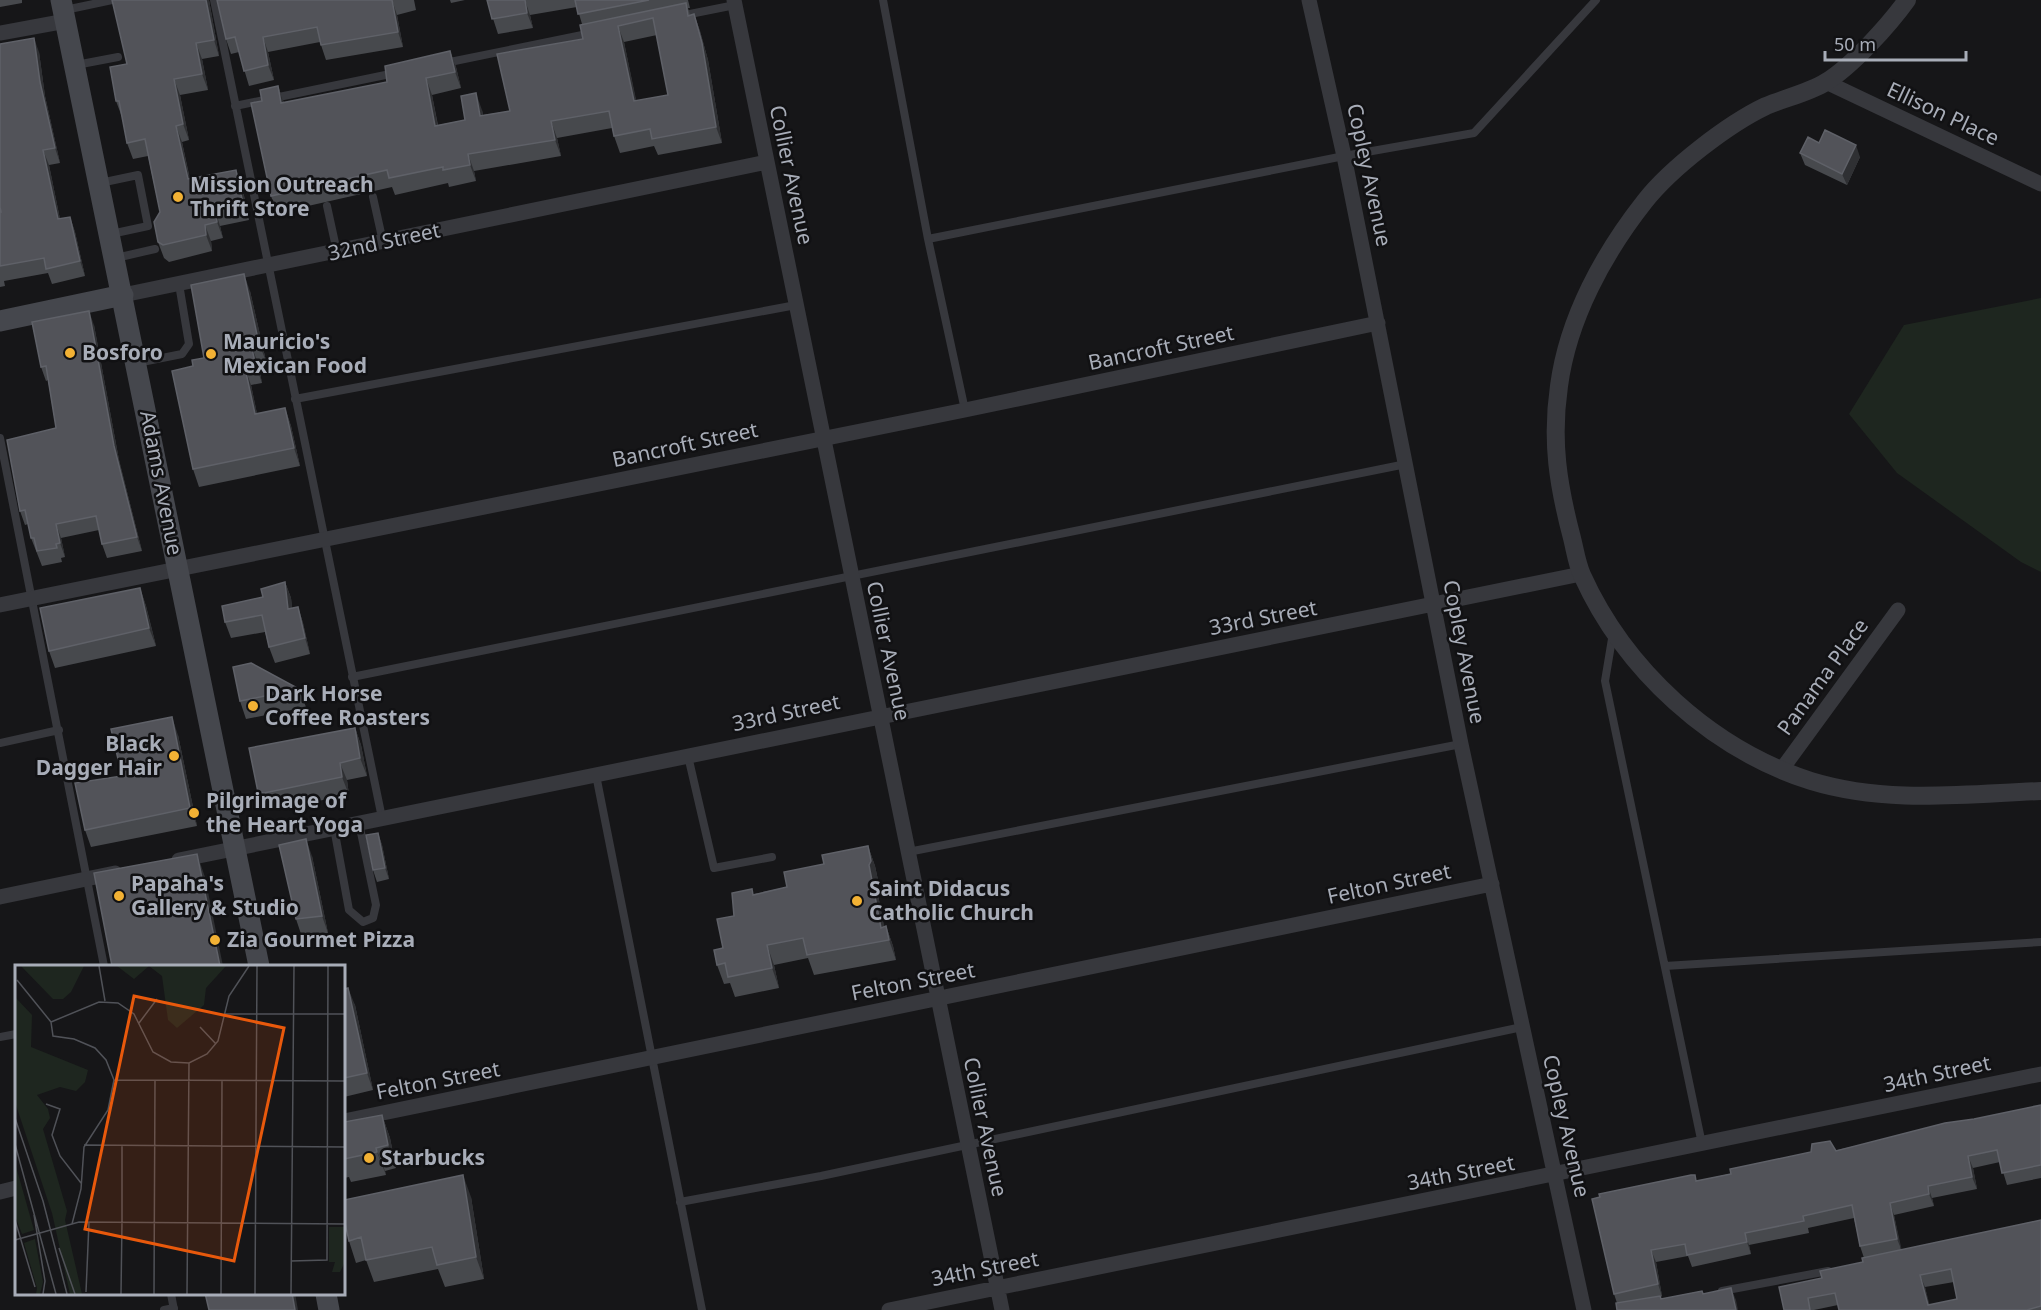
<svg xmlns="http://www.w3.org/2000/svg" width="2041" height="1310" viewBox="0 0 2041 1310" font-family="'Noto Sans',sans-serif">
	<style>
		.green { fill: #1e261f }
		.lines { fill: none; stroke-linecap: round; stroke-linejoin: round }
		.service { stroke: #37383d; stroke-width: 8 }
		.minor { stroke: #37383d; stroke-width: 15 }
		.tertiary { stroke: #37383d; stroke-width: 18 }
		.secondary { stroke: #45474d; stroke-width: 21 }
		.wall { fill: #47494d; fill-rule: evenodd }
		.shaded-wall { fill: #2f3033 }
		.building { fill: #525359; stroke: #5f6168; stroke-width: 1.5; fill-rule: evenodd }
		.poi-dot { fill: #f2b134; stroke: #111113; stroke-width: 2 }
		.labels { text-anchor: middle; stroke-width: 5; stroke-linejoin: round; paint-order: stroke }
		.street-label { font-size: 21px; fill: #a8adb8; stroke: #111113 }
		.poi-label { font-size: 21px; font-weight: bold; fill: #a8adb8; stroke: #111113; text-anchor: start }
		.inset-road { fill: none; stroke: #505258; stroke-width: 1.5 }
		.view { fill: #e8590c; fill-opacity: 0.15; stroke: #e8590c; stroke-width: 3 }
		.inset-edge { fill: none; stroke: #a8adb8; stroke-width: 3 }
	</style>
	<rect width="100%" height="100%" fill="#161618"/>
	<path class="green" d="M 2041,298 L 2041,572 L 2021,562 L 1897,473 L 1849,414 L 1904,325 Z"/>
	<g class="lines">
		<path class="service" d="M 214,0 L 382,818
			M 883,0 L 928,239 L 965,410
			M 65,10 L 112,0
			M 680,16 L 735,5
			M 445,63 L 592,33
			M 76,65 L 118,57
			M 235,106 L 395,73
			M 100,183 L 138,175 L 148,226 L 111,234
			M 373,197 L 383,242
			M 327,206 L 337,252
			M 928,239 L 1344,156 L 1474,133 L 1596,0
			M 116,258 L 155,249
			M 137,363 L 182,354 L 189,344 L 179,284
			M 295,399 L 796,305
			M 0,438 L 104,966
			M 1613,633 L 1605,681 L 1702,1144
			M 352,677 L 1406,464
			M 0,743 L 59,730
			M 688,756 L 714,868 L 772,857
			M 596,775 L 702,1310
			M 334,828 L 349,910 L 363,922 L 373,918 L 376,905 L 359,823
			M 908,852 L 1461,744
			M 1665,966 L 2041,942
			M 0,1037 L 16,1034
			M 680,1202 L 821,1176 L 1522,1027
			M 1722,1291 L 1828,1271
			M 171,1294 L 174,1310
			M 164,1310 L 174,1308"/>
		<path class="minor" d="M 734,0 L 1002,1310
			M 1309,0 L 1344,156 L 1461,744 L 1584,1310
			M 0,33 L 66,21
			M 1826,82 L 2041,184
			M 123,295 L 767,162
			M 0,605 L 965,410 L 1378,323
			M 1782,769 L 1898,610
			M 179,860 L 1581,574
			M 0,897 L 115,873
			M 344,1121 L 1492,884
			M 0,1192 L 16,1188
			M 889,1310 L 2041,1074"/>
		<path class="tertiary" d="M 1907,0 C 1889,25 1852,66 1826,82 C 1808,93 1785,98 1766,106 C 1728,124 1671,168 1645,201 C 1604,253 1568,318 1559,386 C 1551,441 1558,485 1572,538 C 1575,550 1577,564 1582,575 C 1625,670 1711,749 1811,781 C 1886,804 1964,794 2041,791"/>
		<path class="secondary" d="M 61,0 L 259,966
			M 0,321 L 123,295
			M 326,1294 L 329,1310"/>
	</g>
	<path class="wall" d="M 0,0 L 22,0 L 22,3 L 0,7 Z
		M 209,0 L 219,56 L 202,59 L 208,90 L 180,95 L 189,140 L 182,142 L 190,179 L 242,186 L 249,220 L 220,226 L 223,238 L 211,241 L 212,251 L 169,262 L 164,258 L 158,242 L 160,212 L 148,156 L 133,159 L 127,143 L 122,117 L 116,101 L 127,64 Z
		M 217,0 L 414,0 L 416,10 L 397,15 L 403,47 L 326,60 L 320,42 L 268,52 L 274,80 L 249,86 L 239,52 L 231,54 L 226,39 Z
		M 450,0 L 465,0 L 451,3 Z
		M 487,0 L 688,0 L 690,8 L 688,8 L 690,15 L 694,14 L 700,31 L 708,60 L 722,143 L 658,155 L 654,146 L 620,153 L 614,136 L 612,128 L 557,138 L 561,156 L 474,171 L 476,181 L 449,187 L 448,183 L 395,195 L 392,187 L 277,213 L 271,196 L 262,101 L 278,86 L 284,103 L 387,82 L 450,51 L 456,67 L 461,88 L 432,95 L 438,125 L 465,120 L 482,110 L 483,115 L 510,111 L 583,39 L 582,24 L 577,7 L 530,15 L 533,28 L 498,34 ZM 657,35 L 668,95 L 636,101 L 624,42 Z
		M 39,52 L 45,96 L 60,163 L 49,165 L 60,219 L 70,217 L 75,232 L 85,276 L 52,284 L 48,273 L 4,281 L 5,286 L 0,287 L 0,212 L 1,212 Z
		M 1819,143 L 1860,157 L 1847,185 L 1805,165 L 1800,153 Z
		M 250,291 L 266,361 L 258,363 L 262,383 L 251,385 L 257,414 L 285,408 L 291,426 L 300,466 L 199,487 L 193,469 L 193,366 L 204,358 Z
		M 94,325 L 119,460 L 142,551 L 107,558 L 102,544 L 99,530 L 61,538 L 65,557 L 61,558 L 62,562 L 42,566 L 31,538 L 28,524 L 25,525 L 20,511 L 56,428 L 48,380 L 46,381 L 41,367 Z
		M 285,582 L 291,598 L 292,608 L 298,607 L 303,623 L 310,654 L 275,663 L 269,647 L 265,632 L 231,638 L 225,622 Z
		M 140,588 L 146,606 L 156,646 L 55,668 L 49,651 Z
		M 299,689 L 306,707 L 246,719 L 240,701 Z
		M 355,728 L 361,745 L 367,776 L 347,780 L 349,795 L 271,810 L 265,809 L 258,792 Z
		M 178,735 L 197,826 L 91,847 L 85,830 L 122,776 Z
		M 378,833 L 382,845 L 389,879 L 377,882 L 373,870 Z
		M 868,846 L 875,866 L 878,880 L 876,884 L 884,927 L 886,926 L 893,946 L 896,960 L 814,975 L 808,958 L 774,965 L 779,988 L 735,997 L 730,983 L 724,984 L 717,965 L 734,916 L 754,894 L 787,887 L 824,864 Z
		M 312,856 L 328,933 L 302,937 L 296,919 Z
		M 344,989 L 355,1005 L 373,1090 L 344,1097 Z
		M 2041,1105 L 2041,1178 L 2007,1185 L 2000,1162 L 1973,1168 L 1977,1189 L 1932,1198 L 1934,1206 L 1894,1215 L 1901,1250 L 2041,1220 L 2041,1310 L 1839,1310 L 1838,1305 L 1814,1310 L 1784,1310 L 1822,1278 L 1863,1262 L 1864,1258 L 1860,1246 L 1854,1218 L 1808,1228 L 1809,1233 L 1749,1245 L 1751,1254 L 1692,1267 L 1688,1256 L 1656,1262 L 1662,1296 L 1661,1297 L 1661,1299 L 1702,1291 L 1704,1294 L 1736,1300 L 1617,1303 L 1614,1294 L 1697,1181 ZM 1954,1282 L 1957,1299 L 1929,1305 L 1925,1287 Z
		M 382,1115 L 390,1138 L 396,1168 L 385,1171 L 386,1175 L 351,1182 L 349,1177 L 344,1178 L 344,1122 Z
		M 471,1197 L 484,1279 L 445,1287 L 438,1269 L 374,1282 L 366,1260 L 356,1263 L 349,1241 Z"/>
	<path class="shaded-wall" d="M 206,0 L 209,0 L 219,56 L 214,40 Z
		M 392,0 L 397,15 L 403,47 L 398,32 Z
		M 525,0 L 530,15 L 533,28 L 527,13 Z
		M 694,14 L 700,31 L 708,60 L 722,143 L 716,127 Z
		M 618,26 L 624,42 L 640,118 L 634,101 Z
		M 263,37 L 268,52 L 274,80 L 268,65 Z
		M 34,38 L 39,52 L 45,96 L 60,163 L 55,148 L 40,82 Z
		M 196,43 L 202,59 L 208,90 L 202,74 Z
		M 450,51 L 456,67 L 461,88 L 455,72 Z
		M 426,78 L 432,95 L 441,143 L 435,126 Z
		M 174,79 L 180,95 L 189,140 L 183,124 Z
		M 278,86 L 284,103 L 281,103 Z
		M 476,93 L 482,110 L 486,132 L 480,116 Z
		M 551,121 L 557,138 L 561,156 L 555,140 Z
		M 176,126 L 182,142 L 193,195 L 188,179 Z
		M 1856,145 L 1860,157 L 1847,185 L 1842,174 Z
		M 43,150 L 49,165 L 63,234 L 58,219 Z
		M 468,154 L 474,171 L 476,181 L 470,165 Z
		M 236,170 L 242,186 L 249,220 L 243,204 Z
		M 215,209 L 220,226 L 223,238 L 217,222 Z
		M 70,217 L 75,232 L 85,276 L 80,261 Z
		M 205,225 L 211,241 L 212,251 L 206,235 Z
		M 244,274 L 250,291 L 266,361 L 259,344 Z
		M 89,311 L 94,325 L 119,460 L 142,551 L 137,537 L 114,446 Z
		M 251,345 L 258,363 L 262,383 L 256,366 Z
		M 245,368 L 251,385 L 261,432 L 255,414 Z
		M 285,408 L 291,426 L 300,466 L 294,448 Z
		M 56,524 L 61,538 L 65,557 L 60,543 Z
		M 285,582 L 291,598 L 294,625 L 288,609 Z
		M 140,588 L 146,606 L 156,646 L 149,628 Z
		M 298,607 L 303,623 L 310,654 L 305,638 Z
		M 172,717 L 178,735 L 197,826 L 190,808 Z
		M 355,728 L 361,745 L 367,776 L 360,758 Z
		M 340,763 L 347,780 L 349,795 L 342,777 Z
		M 378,833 L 382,845 L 389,879 L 385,868 Z
		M 306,839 L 312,856 L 328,933 L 322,916 Z
		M 868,846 L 875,866 L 878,880 L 876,884 L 887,941 L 881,928 L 869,865 Z
		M 197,854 L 205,877 L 223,966 L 220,966 Z
		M 886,926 L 893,946 L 896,960 L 889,940 Z
		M 767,945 L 774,965 L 779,988 L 772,968 Z
		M 348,988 L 355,1005 L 373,1090 L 367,1073 Z
		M 382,1115 L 390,1138 L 396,1168 L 388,1145 Z
		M 376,1148 L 385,1171 L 386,1175 L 377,1152 Z
		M 1968,1156 L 1973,1168 L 1977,1189 L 1972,1177 Z
		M 463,1175 L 471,1197 L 484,1279 L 476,1257 Z
		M 1928,1186 L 1932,1198 L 1934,1206 L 1929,1194 Z
		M 1890,1203 L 1894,1215 L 1902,1251 L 1897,1239 Z
		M 1745,1233 L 1749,1245 L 1751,1254 L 1747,1242 Z
		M 1651,1250 L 1656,1262 L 1662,1296 L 1658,1284 Z
		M 1920,1275 L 1925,1287 L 1931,1310 L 1928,1305 Z
		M 1731,1288 L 1736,1300 L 1738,1310 L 1736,1310 Z
		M 292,1293 L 295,1293 L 298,1310 L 295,1310 Z"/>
	<path class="building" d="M 112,0 L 206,0 L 214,40 L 196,43 L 202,74 L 174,79 L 183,124 L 176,126 L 188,179 L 236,170 L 243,204 L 215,209 L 217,222 L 205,225 L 206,235 L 163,245 L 158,242 L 154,222 L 160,212 L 145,139 L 127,143 L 119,101 L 116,101 L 110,67 L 127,64 Z
		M 217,0 L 392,0 L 398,32 L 321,45 L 317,27 L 263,37 L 268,65 L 244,71 L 235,37 L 226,39 Z
		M 487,0 L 525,0 L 527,13 L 492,19 Z
		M 575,0 L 649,0 L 578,14 Z
		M 686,3 L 688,16 L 694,14 L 702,43 L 716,127 L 652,139 L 650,129 L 614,136 L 609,111 L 551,121 L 555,140 L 468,154 L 470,165 L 443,170 L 443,167 L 389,178 L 387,170 L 271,196 L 251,103 L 262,101 L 260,90 L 278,86 L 281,103 L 387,82 L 385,66 L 450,51 L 455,72 L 426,78 L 435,126 L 465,120 L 461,96 L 476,93 L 480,116 L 510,111 L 497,54 L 583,39 L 580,25 ZM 653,18 L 668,95 L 634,101 L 618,26 Z
		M 34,38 L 40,82 L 55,148 L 43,150 L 58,219 L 70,217 L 80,261 L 46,269 L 44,258 L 0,266 L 0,212 L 1,212 L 0,207 L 0,44 Z
		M 1825,130 L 1856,145 L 1842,174 L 1800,153 L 1808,137 L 1819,143 Z
		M 244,274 L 259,344 L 251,345 L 256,366 L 245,368 L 255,414 L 285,408 L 294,448 L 193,469 L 172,371 L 193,366 L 192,360 L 204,358 L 191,285 Z
		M 89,311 L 114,446 L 137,537 L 102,544 L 96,516 L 56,524 L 60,543 L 56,544 L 57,548 L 37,551 L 34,538 L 31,538 L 25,510 L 20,511 L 7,440 L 56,428 L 46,366 L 41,367 L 32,322 Z
		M 285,582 L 288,609 L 298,607 L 305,638 L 269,647 L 262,615 L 225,622 L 222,606 L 263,597 L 261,589 Z
		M 140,588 L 149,628 L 49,651 L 40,608 Z
		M 251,663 L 299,689 L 240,701 L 233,667 Z
		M 172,717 L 190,808 L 85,830 L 75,783 L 122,776 L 111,729 Z
		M 355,728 L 360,758 L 340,763 L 342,777 L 264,793 L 258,792 L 249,748 Z
		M 378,833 L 385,868 L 373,870 L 366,835 Z
		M 306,839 L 322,916 L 296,919 L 279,845 Z
		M 868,846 L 871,861 L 869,865 L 881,928 L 886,926 L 889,940 L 807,955 L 803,938 L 767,945 L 772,968 L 728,977 L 725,963 L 717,965 L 714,950 L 723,948 L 717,919 L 734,916 L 732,893 L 752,889 L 753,895 L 787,887 L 784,872 L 824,864 L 822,855 Z
		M 197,854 L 220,966 L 112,966 L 94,873 Z
		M 348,988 L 367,1073 L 344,1078 L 344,989 Z
		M 2041,1105 L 2041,1165 L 2002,1173 L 1997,1150 L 1968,1156 L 1972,1177 L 1928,1186 L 1929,1194 L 1890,1203 L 1897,1239 L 1860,1246 L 1852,1205 L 1803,1216 L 1804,1221 L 1745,1233 L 1747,1242 L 1687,1255 L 1685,1244 L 1651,1250 L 1658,1284 L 1614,1294 L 1592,1199 L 1600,1197 L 1599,1194 L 1691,1175 L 1695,1175 L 1696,1181 L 1731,1174 L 1730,1169 L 1811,1152 L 1812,1144 L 1830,1141 L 1836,1151 L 1945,1123 L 1974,1119 Z
		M 382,1115 L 388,1145 L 376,1148 L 377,1152 L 344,1159 L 344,1122 Z
		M 463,1175 L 476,1257 L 437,1265 L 432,1247 L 366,1260 L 361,1237 L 349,1241 L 344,1218 L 344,1200 Z
		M 2041,1220 L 2041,1306 L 2027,1310 L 1839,1310 L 1835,1293 L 1808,1298 L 1810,1310 L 1784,1310 L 1779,1287 L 1822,1278 L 1820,1271 L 1863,1262 L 1862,1258 ZM 1951,1269 L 1957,1299 L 1928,1305 L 1920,1275 Z
		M 1731,1288 L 1736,1310 L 1617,1310 L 1616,1303 L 1660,1296 L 1661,1299 L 1702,1291 L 1703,1294 Z
		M 205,1293 L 292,1293 L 295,1310 L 209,1310 Z"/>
	<g class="poi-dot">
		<circle cx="178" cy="197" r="6"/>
		<circle cx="70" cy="353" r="6"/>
		<circle cx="211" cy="354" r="6"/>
		<circle cx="253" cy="706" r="6"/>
		<circle cx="174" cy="756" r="6"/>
		<circle cx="194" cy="813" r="6"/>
		<circle cx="119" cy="896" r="6"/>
		<circle cx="857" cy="901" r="6"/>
		<circle cx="215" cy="940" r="6"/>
		<circle cx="369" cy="1158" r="6"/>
	</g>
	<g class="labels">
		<g class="street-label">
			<text transform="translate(1943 114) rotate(25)" y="7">Ellison Place</text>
			<text transform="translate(791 175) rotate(78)" y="7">Collier Avenue</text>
			<text transform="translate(1369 175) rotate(78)" y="7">Copley Avenue</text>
			<text transform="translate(384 242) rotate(-12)" y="7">32nd Street</text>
			<text transform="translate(1161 348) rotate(-12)" y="7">Bancroft Street</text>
			<text transform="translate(685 445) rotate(-12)" y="7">Bancroft Street</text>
			<text transform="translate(161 483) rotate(79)" y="7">Adams Avenue</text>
			<text transform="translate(1263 618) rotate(-11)" y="7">33rd Street</text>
			<text transform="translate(888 651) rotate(78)" y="7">Collier Avenue</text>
			<text transform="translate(1464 652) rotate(79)" y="7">Copley Avenue</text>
			<text transform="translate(1823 677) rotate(-54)" y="7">Panama Place</text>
			<text transform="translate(786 713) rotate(-12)" y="7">33rd Street</text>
			<text transform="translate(1389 884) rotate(-12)" y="7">Felton Street</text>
			<text transform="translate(913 982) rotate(-11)" y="7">Felton Street</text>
			<text transform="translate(1937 1074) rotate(-12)" y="7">34th Street</text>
			<text transform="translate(438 1081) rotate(-11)" y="7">Felton Street</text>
			<text transform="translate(1566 1126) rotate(77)" y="7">Copley Avenue</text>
			<text transform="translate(985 1127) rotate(78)" y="7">Collier Avenue</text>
			<text transform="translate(1461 1173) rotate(-11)" y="7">34th Street</text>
			<text transform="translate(985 1269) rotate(-11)" y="7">34th Street</text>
		</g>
		<g class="poi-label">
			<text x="190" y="192">Mission Outreach<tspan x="190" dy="24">Thrift Store</tspan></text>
			<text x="223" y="349">Mauricio's<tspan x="223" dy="24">Mexican Food</tspan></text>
			<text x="82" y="360">Bosforo</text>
			<text x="265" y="701">Dark Horse<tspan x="265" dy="24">Coffee Roasters</tspan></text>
			<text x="162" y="751" text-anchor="end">Black<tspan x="162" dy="24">Dagger Hair</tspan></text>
			<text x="206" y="808">Pilgrimage of<tspan x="206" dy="24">the Heart Yoga</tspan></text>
			<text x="131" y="891">Papaha's<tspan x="131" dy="24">Gallery &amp; Studio</tspan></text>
			<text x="869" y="896">Saint Didacus<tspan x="869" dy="24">Catholic Church</tspan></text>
			<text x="227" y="947">Zia Gourmet Pizza</text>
			<text x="381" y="1165">Starbucks</text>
		</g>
	</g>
	<g transform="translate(15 965)">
		<rect width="330" height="330" fill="#161618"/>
		<path d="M 6,1 L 69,1 L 56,27 L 48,34 L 38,34 ZM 102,1 L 211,1 L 191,23 L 189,40 L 162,63 L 153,55 L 147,11 L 134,1 L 119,14 ZM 0,32 L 17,50 L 16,82 L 73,105 L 70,117 L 61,126 L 45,122 L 22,130 L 33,144 L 35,153 L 28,164 L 52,246 L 50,255 L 67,329 L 55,329 L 37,248 L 0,137 ZM 0,198 L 19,265 L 7,269 L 0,251 ZM 314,262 L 330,262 L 330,297 L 325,307 L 317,307 L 320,297 L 314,297 ZM 20,274 L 28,317 L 25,329 L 21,329 L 22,323 L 9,278 Z" fill="#1e261f"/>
		<path class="inset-road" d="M 84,1 L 90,36M 2,15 L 36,57M 210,49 L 330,49M 124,58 L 142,34M 185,62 L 201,79M 99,115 L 330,116M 31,139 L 45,144 L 37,170 L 45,191 L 66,218M 0,153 L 28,236 L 52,329M 0,179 L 41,329M 69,180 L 330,182M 19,250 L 30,316 L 28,329M 0,255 L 20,322M 107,257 L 107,181M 57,259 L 66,224 L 69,182 L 93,145 L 99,115 L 91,95 L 80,83 L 59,74 L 38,71 L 36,57 L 84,37 L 103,38 L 119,49 L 138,87 L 156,97 L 174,98 L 192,89 L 203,76 L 214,31 L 234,1M 0,275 L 64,257 L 330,259M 44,283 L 60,329M 276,296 L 312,295 L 313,1M 71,327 L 74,257M 106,329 L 107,257M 139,329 L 140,115M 172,329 L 174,98M 206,329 L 207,115M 240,329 L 242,1M 276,329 L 279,1"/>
		<path class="view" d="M 119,31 L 269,63 L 219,296 L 70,264 Z"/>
		<rect width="330" height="330" class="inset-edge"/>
	</g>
	<path d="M1825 51v9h141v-9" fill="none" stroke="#a8adb8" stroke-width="3"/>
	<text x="1834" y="51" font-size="18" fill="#a8adb8" stroke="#111113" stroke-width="4.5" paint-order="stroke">50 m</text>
</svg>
